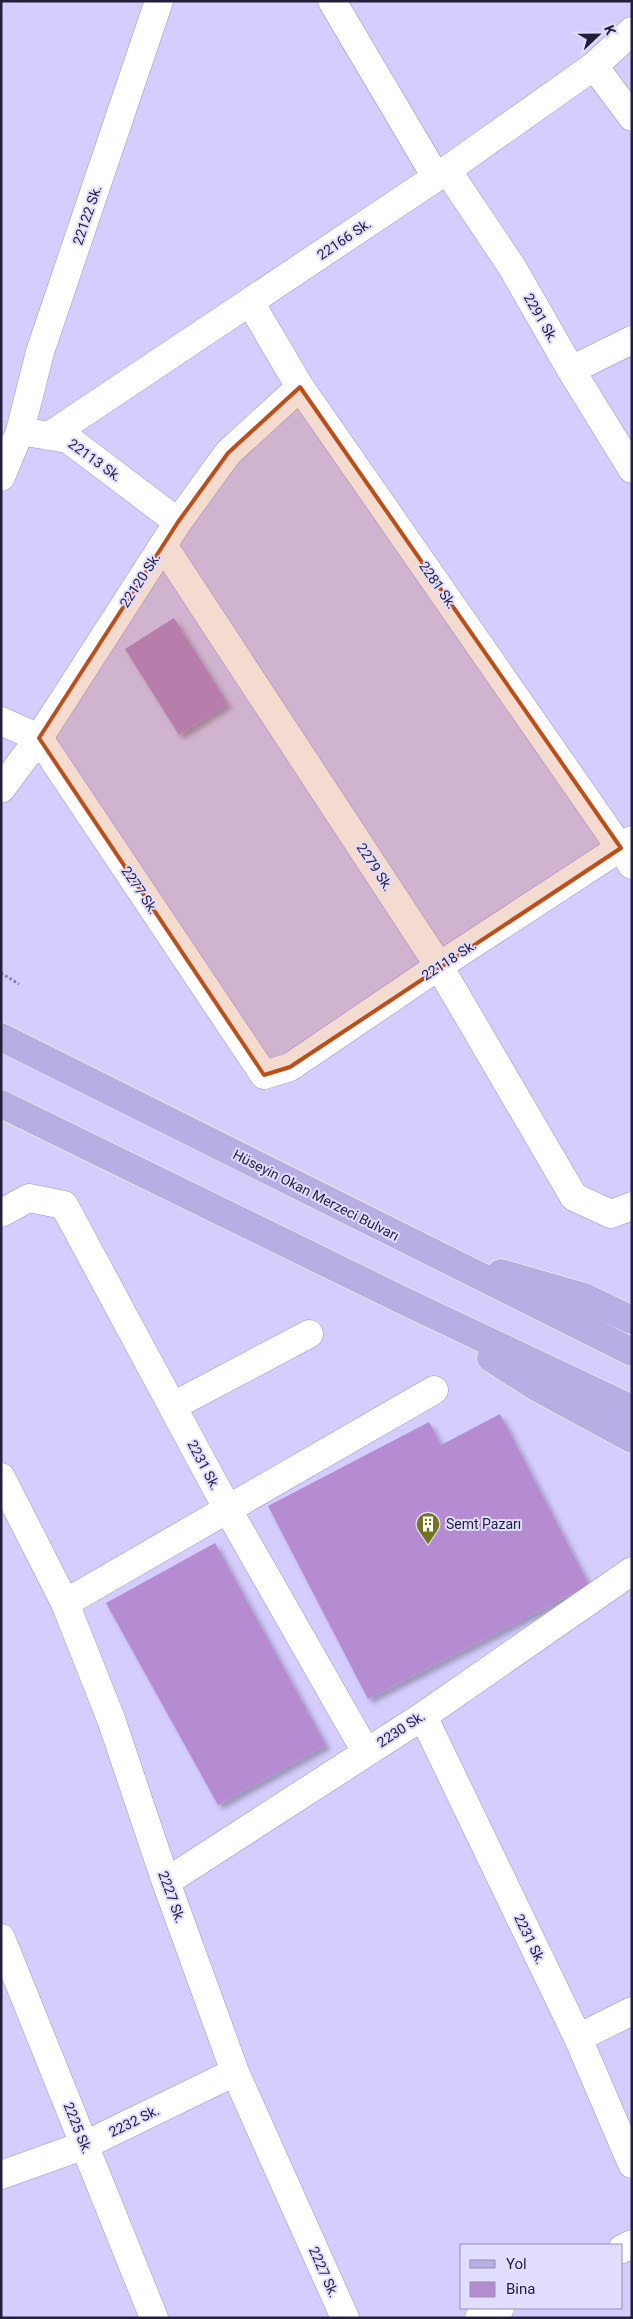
<svg xmlns="http://www.w3.org/2000/svg" width="633" height="2319" viewBox="0 0 633 2319" font-family="Roboto,sans-serif">
	<style>
		.building { fill: #b58bd1; filter: url(#shadow) }
		.lines { fill: none; stroke-linecap: round; stroke-linejoin: round }
		.minor-casing { stroke: #9e91dc; stroke-width: 29 }
		.primary-casing { stroke: #fff; stroke-width: 29 }
		.path { stroke: #8780a8; stroke-width: 3; stroke-dasharray: 2.5 2.5; stroke-linecap: butt }
		.minor { stroke: #fff; stroke-width: 28 }
		.primary { stroke: #b9aee4; stroke-width: 28 }
		.marked { fill: #c14d16; fill-opacity: 0.2; stroke: #c14d16; stroke-width: 4; stroke-linejoin: round }
		.labels { text-anchor: middle; stroke-width: 4; stroke-linejoin: round; paint-order: stroke }
		.street-label { font-size: 14px; fill: #241e3c; stroke: #e1ddfd }
		.poi-label { font-size: 14px; fill: #241e3c; stroke: #e1ddfd; text-anchor: start }
	</style>
	<defs>
		<filter id="shadow"><feDropShadow dx="4.5" dy="4.5" stdDeviation="2.5" flood-color="#0004"/></filter>
	</defs>
	<rect width="100%" height="100%" fill="#d4cdfd"/>
	<path class="building" d="M 174,618 L 228,704 L 179,735 L 125,649 Z
		M 500,1414 L 589,1585 L 368,1699 L 268,1506 L 429,1422 L 441,1445 Z
		M 215,1543 L 326,1745 L 218,1805 L 106,1603 Z"/>
	<g class="lines">
		<g class="minor-casing">
			<path id="minor" d="M 332,1 L 436,177
				M 594,66 L 632,117
				M 447,170 L 512,267 L 571,370 L 632,469
				M 250,302 L 300,387 L 632,865
				M 571,370 L 632,340
				M 20,431 L 40,352 L 159,1
				M 49,436 L 447,170 L 594,66 L 632,31
				M 1,477 L 20,431 L 68,439 L 178,522
				M 163,545 L 439,966 L 574,1197 L 611,1214 L 632,1206
				M 1,721 L 39,738 L 264,1075 L 290,1067 L 439,966 L 632,840
				M 1,789 L 39,738 L 178,522 L 228,453 L 300,387
				M 1,1213 L 29,1198 L 64,1205 L 227,1508 L 366,1752
				M 173,1406 L 309,1334
				M 1,1477 L 65,1603 L 111,1719 L 166,1882 L 235,2072 L 345,2318
				M 65,1603 L 434,1390
				M 423,1716 L 578,2038 L 632,2164
				M 166,1882 L 423,1716 L 632,1571
				M 1,1938 L 154,2318
				M 578,2038 L 632,2011
				M 1,2175 L 85,2145 L 235,2072
				M 622,2249 L 632,2244
				M 479,2318 L 500,2308"/>
		</g>
		<g class="primary-casing">
			<path id="primary" d="M 1,1037 L 632,1352
				M 1,1104 L 406,1302 L 632,1409
				M 501,1273 L 584,1297 L 632,1320
				M 491,1358 L 536,1387 L 632,1439"/>
		</g>
		<path class="path" d="M 1,973 L 19,984"/>
		<use href="#minor" class="minor"/>
		<use href="#primary" class="primary"/>
	</g>
	<path class="marked" d="M 300,387 L 621,848 L 290,1067 L 264,1075 L 39,738 L 178,522 L 228,453 Z"/>
	<defs>
		<g id="building-pin" transform="scale(1.25)"><path d="M0 17L-7.5 6A9.5 9.5 0 1 1 7.5 6Z" fill="#72751b" stroke="#e1ddfd"/><path d="M-4-6H4V6H1V3H-1V6H-4ZM-2.5-4.3h1.7v1.8h-1.7ZM.8-4.3h1.7v1.8H.8ZM-2.5-1h1.7V.8h-1.7ZM.8-1h1.7V.8H.8Z" fill="#fff"/></g>
	</defs>
	<g fill-rule="evenodd">
		<use href="#building-pin" x="428" y="1524"/>
	</g>
	<g class="labels">
		<g class="street-label">
			<text transform="translate(87 215) rotate(-71)" y="5">22122 Sk.</text>
			<text transform="translate(344 239) rotate(-34)" y="5">22166 Sk.</text>
			<text transform="translate(541 318) rotate(60)" y="5">2291 Sk.</text>
			<text transform="translate(95 460) rotate(36)" y="5">22113 Sk.</text>
			<text transform="translate(140 580) rotate(-57)" y="5">22120 Sk.</text>
			<text transform="translate(438 585) rotate(55)" y="5">2281 Sk.</text>
			<text transform="translate(375 867) rotate(57)" y="5">2279 Sk.</text>
			<text transform="translate(140 890) rotate(56)" y="5">2277 Sk.</text>
			<text transform="translate(449 960) rotate(-33)" y="5">22118 Sk.</text>
			<text transform="translate(316 1195) rotate(27)" y="5">Hüseyin Okan Merzeci Bulvarı</text>
			<text transform="translate(204 1465) rotate(62)" y="5">2231 Sk.</text>
			<text transform="translate(401 1729) rotate(-33)" y="5">2230 Sk.</text>
			<text transform="translate(172 1897) rotate(70)" y="5">2227 Sk.</text>
			<text transform="translate(530 1939) rotate(64)" y="5">2231 Sk.</text>
			<text transform="translate(134 2121) rotate(-26)" y="5">2232 Sk.</text>
			<text transform="translate(78 2128) rotate(68)" y="5">2225 Sk.</text>
			<text transform="translate(324 2272) rotate(66)" y="5">2227 Sk.</text>
		</g>
		<g class="poi-label">
			<text x="446" y="1529">Semt Pazarı</text>
		</g>
	</g>
	<rect width="633" height="2319" fill="none" stroke="#241e3c" stroke-width="5"/>
	<rect x="460" y="2244" width="162" height="65" fill="#e1ddfd" stroke="#9591b0"/>
	<rect x="470" y="2260" width="25" height="8" fill="#b9aee4" stroke="#9591b0"/>
	<text x="506" y="2269" font-size="15" fill="#241e3c">Yol</text>
	<rect x="470" y="2282" width="25" height="15" fill="#b58bd1" stroke="#9591b0"/>
	<text x="506" y="2294" font-size="15" fill="#241e3c">Bina</text>
	<g transform="translate(598 35) rotate(68)" stroke="#e1ddfd" stroke-width="4" paint-order="stroke">
	<path d="M0-4L9 19L0 12L-9 19Z" fill="#241e3c"/>
	<text y="-8" font-size="14" font-weight="bold" text-anchor="middle" fill="#241e3c">K</text>
	</g>
</svg>
